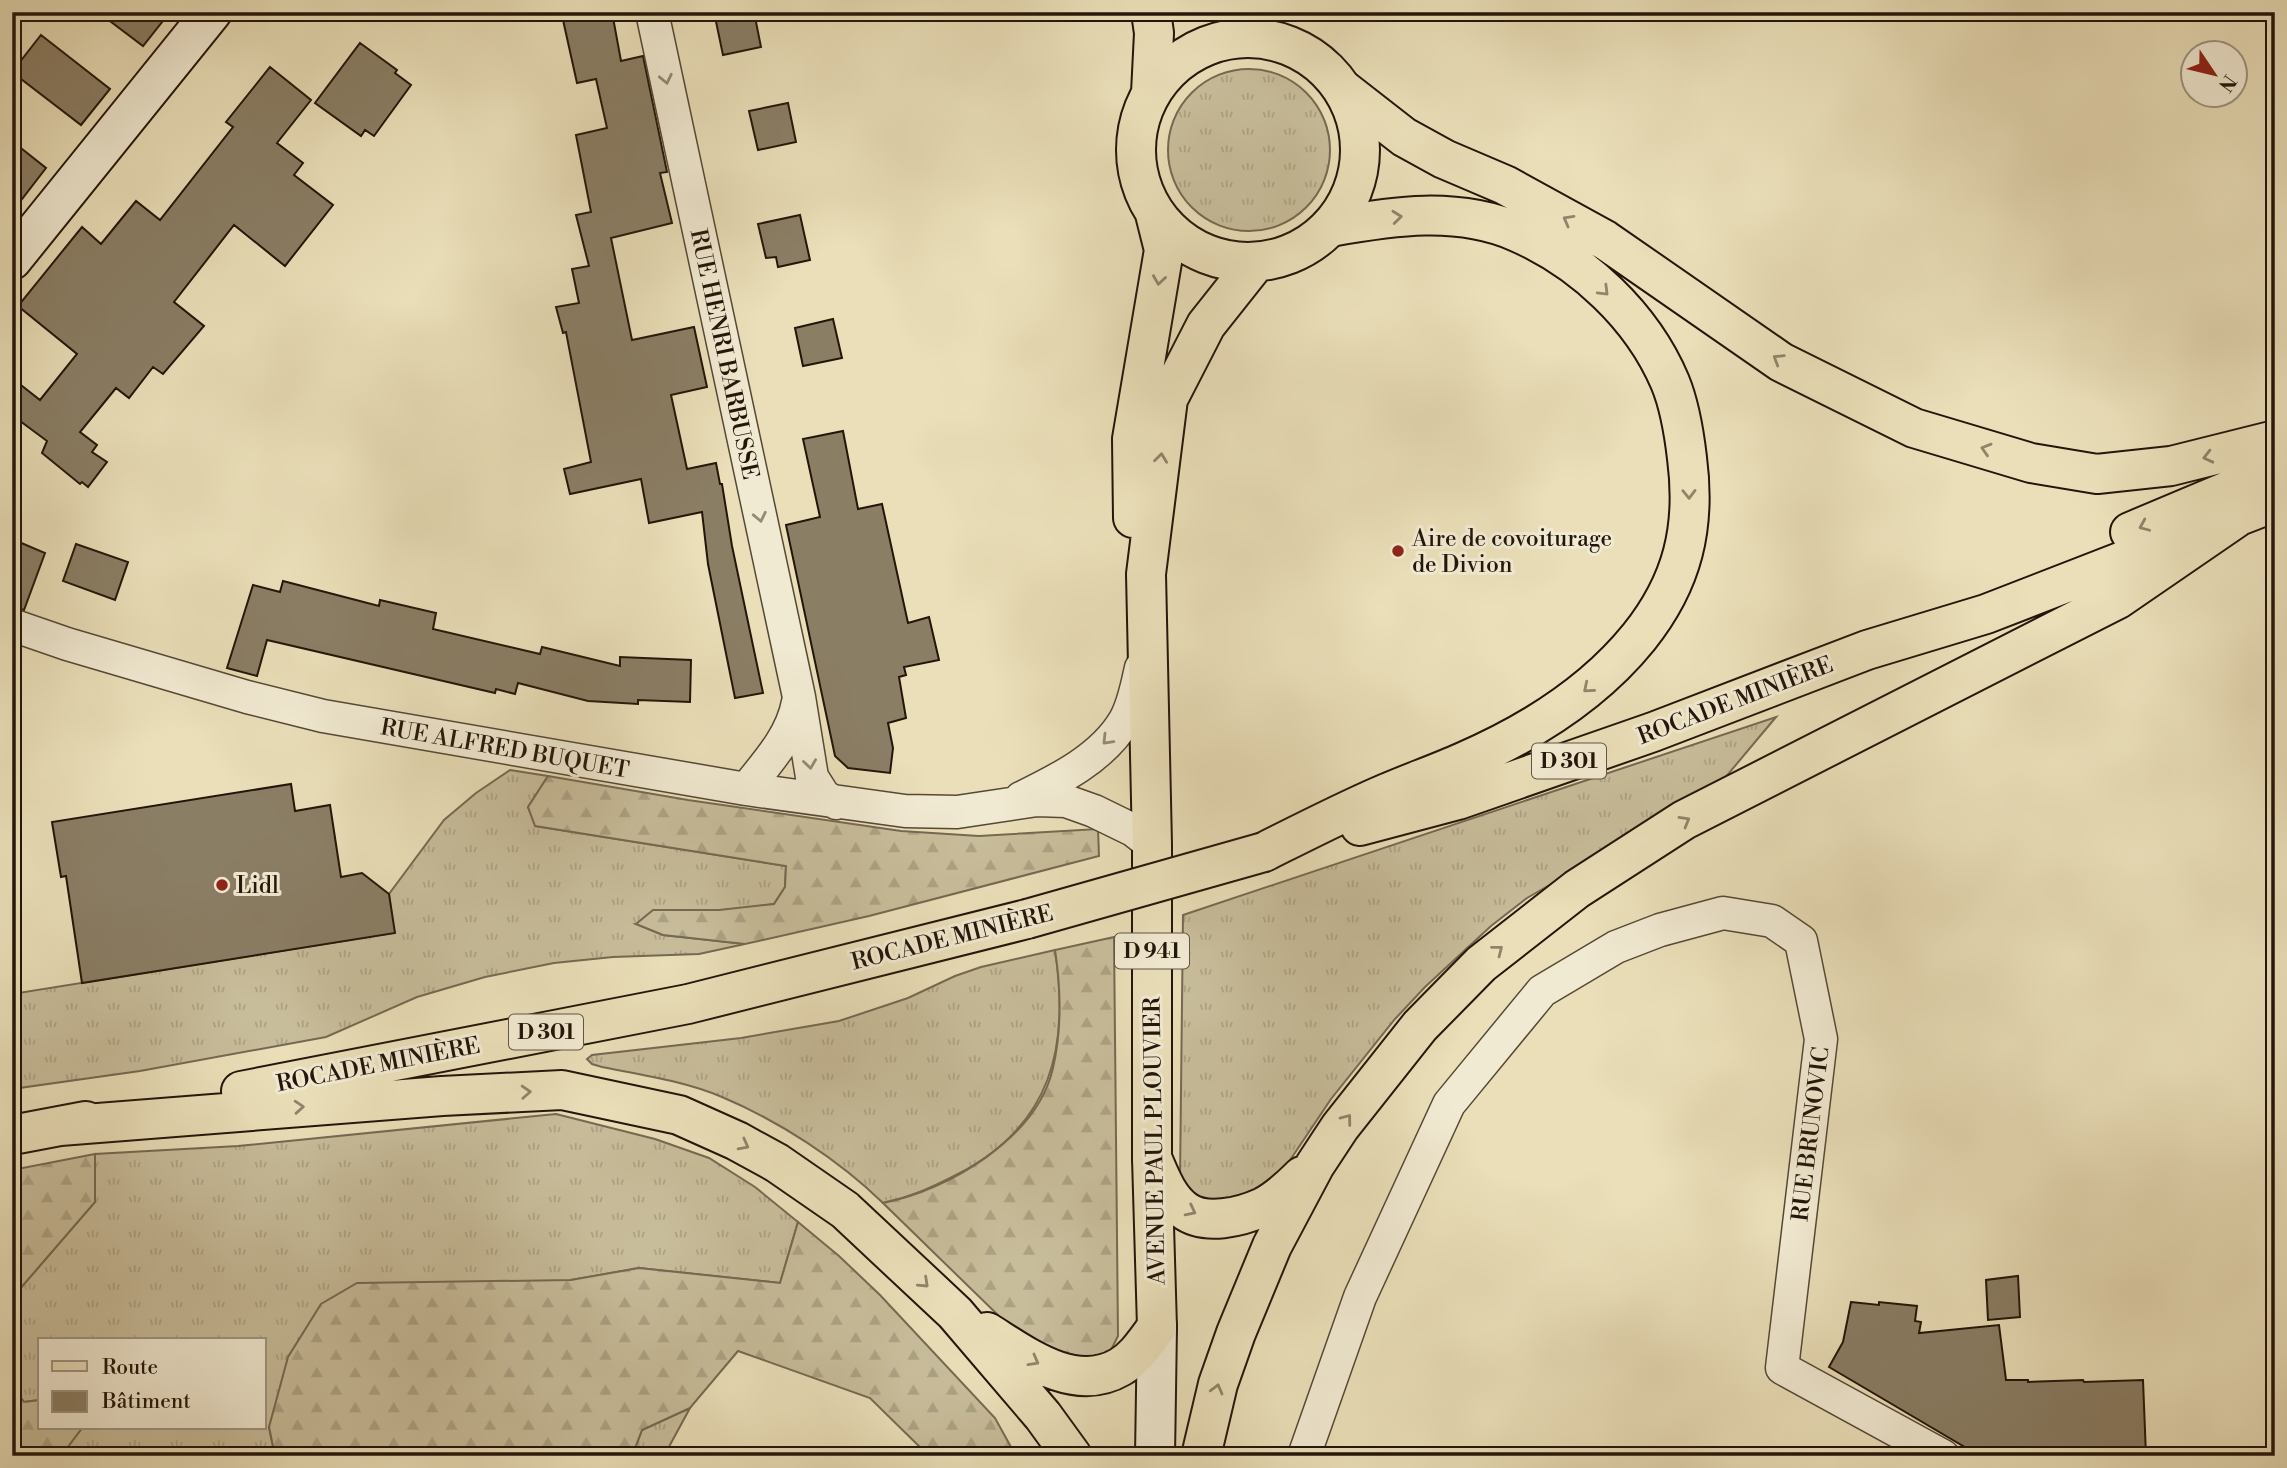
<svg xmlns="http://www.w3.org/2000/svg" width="2287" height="1468" viewBox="0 0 2287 1468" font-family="'Libre Bodoni',serif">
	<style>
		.grass { fill: url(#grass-tufts); stroke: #766952; stroke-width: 2 }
		.forest { fill: url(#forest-firs); stroke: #766952; stroke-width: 2 }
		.building { fill: #8a7e65; stroke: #23150a; stroke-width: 2 }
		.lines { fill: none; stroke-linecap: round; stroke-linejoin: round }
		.minor-casing { stroke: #554836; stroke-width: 35 }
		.secondary-casing { stroke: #23150a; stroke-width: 42 }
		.primary-casing { stroke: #23150a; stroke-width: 42 }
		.trunk-casing { stroke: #23150a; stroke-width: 42 }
		.minor { stroke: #f1ead2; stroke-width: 32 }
		.secondary { stroke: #f1ead2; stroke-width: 38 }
		.primary { stroke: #eadfb9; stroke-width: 38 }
		.trunk { stroke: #eadfb9; stroke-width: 38 }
		.trunk-bridge-casing { stroke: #23150a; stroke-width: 42; stroke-linecap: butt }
		.trunk-bridge { stroke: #eadfb9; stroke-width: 38 }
		.oneway { stroke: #948a78 }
		.oneway2 { stroke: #90846a }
		.poi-dot { fill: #8f2418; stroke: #f1ead2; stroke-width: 2.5 }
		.labels { text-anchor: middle; stroke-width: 6; stroke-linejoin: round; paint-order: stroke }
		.shield { fill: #f1ead2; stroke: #615546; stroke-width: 2 }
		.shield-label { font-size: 21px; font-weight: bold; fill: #23150a }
		.street-label { font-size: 23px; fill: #23150a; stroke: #f1ead2 }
		.poi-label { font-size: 23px; fill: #23150a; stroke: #f1ead2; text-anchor: start }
	</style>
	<defs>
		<pattern id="grass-tufts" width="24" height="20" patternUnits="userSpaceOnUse" patternTransform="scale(1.75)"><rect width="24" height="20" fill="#c8bd9b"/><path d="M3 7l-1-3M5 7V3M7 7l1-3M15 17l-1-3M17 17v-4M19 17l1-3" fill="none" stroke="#aca284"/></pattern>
		<pattern id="forest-firs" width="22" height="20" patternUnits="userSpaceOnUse" patternTransform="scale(1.75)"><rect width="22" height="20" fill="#c8bd9b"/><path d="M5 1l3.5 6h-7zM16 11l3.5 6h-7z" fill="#aca284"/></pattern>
	</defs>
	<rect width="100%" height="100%" fill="#eadfb9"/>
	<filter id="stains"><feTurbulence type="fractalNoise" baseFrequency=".00286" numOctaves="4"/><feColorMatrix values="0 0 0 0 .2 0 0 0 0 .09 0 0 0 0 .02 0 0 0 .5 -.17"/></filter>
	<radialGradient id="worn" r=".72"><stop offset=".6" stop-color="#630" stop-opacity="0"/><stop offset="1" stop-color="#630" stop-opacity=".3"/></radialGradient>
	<path class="grass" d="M1168 150a81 81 0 1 1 162 0a81 81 0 1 1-162 0Z
		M 1776,717 L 1714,791 L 1527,898 L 1491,926 L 1425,987 L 1395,1019 L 1331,1099 L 1278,1178 L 1239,1202 L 1199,1199 L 1180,1179 L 1183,915 Z
		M 510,770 L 548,776 L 528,807 L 536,826 L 786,866 L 785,887 L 774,904 L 636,924 L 663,935 L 745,944 L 699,954 L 613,957 L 554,963 L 485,977 L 417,997 L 326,1037 L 140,1071 L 12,1089 L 12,994 L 394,933 L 389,894 L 444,820 L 476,793 Z
		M 1055,950 C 1070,1047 1052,1125 958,1174 C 933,1187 911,1197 883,1203 C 839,1160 779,1121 722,1097 C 684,1081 642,1075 602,1067 L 592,1064 L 587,1059 L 592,1055 L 741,1038 L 839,1021 L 908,998 L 955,976 L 981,967 Z
		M 556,1114 L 655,1139 L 709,1158 L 755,1187 L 798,1222 L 780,1283 L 639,1268 L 571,1280 L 269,1427 L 275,1456 L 61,1456 L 82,1428 L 264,1428 L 264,1340 L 40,1340 L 40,1400 L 24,1402 L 12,1386 L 12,1298 L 95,1202 L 95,1154 L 238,1146 Z
		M 690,1408 L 664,1456 L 632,1456 L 642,1430 Z"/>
	<path class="forest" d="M 548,776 L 688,800 L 901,831 L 979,836 L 1098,829 L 1099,856 L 869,916 L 745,944 L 663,935 L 636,924 L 653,910 L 719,910 L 774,904 L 785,887 L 786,866 L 535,826 L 528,807 Z
		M 1114,937 L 1118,1336 L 1111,1350 L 1098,1358 L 1056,1356 L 1003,1320 L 883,1203 C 949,1190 1037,1138 1053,1068 C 1062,1029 1061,989 1055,950 Z
		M 95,1154 L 95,1202 L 12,1298 L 12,1170 Z
		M 798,1222 L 839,1256 L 880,1295 L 995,1418 L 1016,1456 L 929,1456 L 870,1398 L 738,1351 L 690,1408 L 642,1430 L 632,1456 L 275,1456 L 269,1427 L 288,1357 L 321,1304 L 357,1283 L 571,1280 L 639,1268 L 780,1283 Z
		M 12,1386 L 24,1402 L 40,1400 L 40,1428 L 82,1428 L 61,1456 L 12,1456 Z"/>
	<path class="building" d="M 98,12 L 170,12 L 143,46 Z
		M 566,12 L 612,12 L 621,61 L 643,56 L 667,172 L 660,173 L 672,223 L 611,238 L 632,340 L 694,327 L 707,387 L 671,395 L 687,469 L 716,463 L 720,484 L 722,484 L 732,546 L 763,693 L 735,698 L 708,564 L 702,512 L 649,523 L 641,479 L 570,494 L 564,469 L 591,462 L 566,332 L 563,333 L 556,307 L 579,303 L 572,269 L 589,266 L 576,215 L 591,212 L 576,135 L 607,128 L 596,79 L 577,83 L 563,20 L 567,19 Z
		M 714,12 L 754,12 L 761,47 L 723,55 Z
		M 41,35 L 110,89 L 81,125 L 12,72 Z
		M 360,43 L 397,70 L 395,73 L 411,85 L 374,136 L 365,130 L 361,136 L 315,103 Z
		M 270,67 L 311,100 L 277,143 L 303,163 L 294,175 L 333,205 L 285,266 L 234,225 L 174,302 L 204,326 L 163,374 L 153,367 L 129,398 L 116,388 L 80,432 L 97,445 L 92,452 L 107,462 L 88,487 L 82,482 L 80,484 L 42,453 L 47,441 L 12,415 L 12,378 L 40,400 L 77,354 L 18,306 L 82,227 L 101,244 L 136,201 L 160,220 L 233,127 L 226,122 Z
		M 788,103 L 796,142 L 758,150 L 749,111 Z
		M 12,141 L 46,168 L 12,212 Z
		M 800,215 L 810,260 L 778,267 L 776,257 L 766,258 L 758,224 Z
		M 833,319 L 842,358 L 803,366 L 795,328 Z
		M 843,431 L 858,509 L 882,504 L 908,623 L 929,617 L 939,660 L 904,667 L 906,675 L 899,677 L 906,718 L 888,723 L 893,748 L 890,773 L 848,768 L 835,756 L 786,525 L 820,517 L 803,439 Z
		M 12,539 L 45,553 L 24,610 L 12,607 Z
		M 76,544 L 128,562 L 115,600 L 63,581 Z
		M 283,581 L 379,606 L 380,600 L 436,613 L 433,629 L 540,654 L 542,647 L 620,666 L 620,657 L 691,660 L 690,702 L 638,700 L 638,704 L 588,701 L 518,683 L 515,694 L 496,689 L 495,693 L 267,640 L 257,676 L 227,668 L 253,585 L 280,592 Z
		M 291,784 L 295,811 L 330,805 L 341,877 L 362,873 L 389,894 L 395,933 L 82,983 L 66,876 L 61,877 L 52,822 Z
		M 2018,1276 L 2020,1317 L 1988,1320 L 1986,1280 Z
		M 1851,1302 L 1879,1305 L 1879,1302 L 1917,1306 L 1915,1321 L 1921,1322 L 1919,1333 L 1999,1325 L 2006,1380 L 2028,1380 L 2028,1382 L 2083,1380 L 2084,1382 L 2143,1380 L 2146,1456 L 1980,1456 L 1829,1367 L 1843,1342 Z"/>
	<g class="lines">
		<g class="minor-casing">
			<path id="minor" d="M 652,12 L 799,697 L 812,777 L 824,796 L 836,803
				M 12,625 L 67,644 L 247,697 L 323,716 L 746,789 L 905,811 L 957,812 L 1037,800 L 1066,801 L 1094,811 L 1133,830 L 1152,845
				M 746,789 C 767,763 792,736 798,702
				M 1021,798 C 1058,780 1103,758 1125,720 C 1134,704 1137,685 1141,668
				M 1304,1456 L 1360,1297 L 1449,1104 L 1542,991 L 1616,947 L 1660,930 L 1723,913 L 1772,921 L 1801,941 L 1821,1039 L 1782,1368 L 1943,1456"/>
		</g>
		<g class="secondary-casing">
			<path id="secondary" d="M 12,260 L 212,12
				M 1155,1456 L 1157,1327"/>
		</g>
		<g class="primary-casing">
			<path id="primary" d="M1136 150a112 112 0 1 1 224 0a112 112 0 1 1-224 0Z
				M 1151,93 L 1154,33 L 1151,12
				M 1133,518 L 1132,439 L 1164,250 L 1155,214
				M 1157,1327 L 1152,1158 L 1152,845 L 1146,574 L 1168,399 L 1206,325 L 1256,262"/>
		</g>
		<g class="trunk-casing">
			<path id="trunk" d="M 1345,91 L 1404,137 L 1444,159 L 1505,185 L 1605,240 L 1781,362 L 1914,428 L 2031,463 L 2097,474 L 2171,466 L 2275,440
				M 2130,532 L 2275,471
				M 1360,826 L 1458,800 L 1653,732 L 1867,650 L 1986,614 L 2275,502
				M 1264,852 C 1302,833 1341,813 1380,796 C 1407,784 1436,774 1463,762 C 1530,733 1593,694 1639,637 C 1683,582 1696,527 1687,458 C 1684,432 1680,406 1670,382 C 1642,316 1583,261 1517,232 C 1457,206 1393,216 1330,227
				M 241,1091 L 688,1004 L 1027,919
				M 60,1126 L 442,1096 L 562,1090 L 679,1115 L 737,1141 L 777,1163 L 845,1210 L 955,1313 L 1043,1416 L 1072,1456
				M 12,1135 L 86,1121
				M 1152,1158 C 1160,1176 1167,1197 1184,1210 C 1205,1226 1241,1217 1263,1207 C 1277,1200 1291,1187 1302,1176
				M 987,1332 C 1024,1355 1074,1394 1120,1367 C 1136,1358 1146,1341 1157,1327
				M 1201,1456 L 1218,1384 L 1236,1333 L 1272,1246 L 1315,1165 L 1340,1127 L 1420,1026 L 1481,964 L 1577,889 L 1684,820 L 2118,599 L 2236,518"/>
		</g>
		<use href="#minor" class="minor"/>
		<use href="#secondary" class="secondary"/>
		<use href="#primary" class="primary"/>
		<use href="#trunk" class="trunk"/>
		<g class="trunk-bridge-casing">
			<path id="trunk-bridge" d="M 1027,919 L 1264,852"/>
		</g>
		<use href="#trunk-bridge" class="trunk-bridge"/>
	</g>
	<defs><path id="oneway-chevron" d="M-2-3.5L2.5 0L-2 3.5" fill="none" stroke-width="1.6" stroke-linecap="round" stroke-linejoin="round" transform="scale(1.75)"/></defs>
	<g class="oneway">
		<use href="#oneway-chevron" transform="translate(666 79) rotate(78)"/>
		<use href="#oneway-chevron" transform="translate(760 517) rotate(78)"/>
		<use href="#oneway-chevron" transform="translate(1107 740) rotate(134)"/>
		<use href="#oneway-chevron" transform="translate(810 764) rotate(82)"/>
	</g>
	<g class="oneway2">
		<use href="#oneway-chevron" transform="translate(1397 217) rotate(-6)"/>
		<use href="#oneway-chevron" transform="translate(1568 220) rotate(-151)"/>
		<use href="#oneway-chevron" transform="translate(1159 280) rotate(98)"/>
		<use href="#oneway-chevron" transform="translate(1604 291) rotate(45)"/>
		<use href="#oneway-chevron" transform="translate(1778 359) rotate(-148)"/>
		<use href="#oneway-chevron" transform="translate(1986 449) rotate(-163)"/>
		<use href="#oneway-chevron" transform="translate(2208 457) rotate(166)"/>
		<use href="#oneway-chevron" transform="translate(1161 458) rotate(-83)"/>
		<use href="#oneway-chevron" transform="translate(1689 494) rotate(89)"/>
		<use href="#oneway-chevron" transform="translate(2144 526) rotate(157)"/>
		<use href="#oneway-chevron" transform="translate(1588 688) rotate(140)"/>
		<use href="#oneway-chevron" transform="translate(1685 821) rotate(-30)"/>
		<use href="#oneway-chevron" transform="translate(1498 950) rotate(-38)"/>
		<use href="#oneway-chevron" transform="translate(526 1092) rotate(-3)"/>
		<use href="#oneway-chevron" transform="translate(299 1107) rotate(-4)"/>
		<use href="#oneway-chevron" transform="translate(1347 1119) rotate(-53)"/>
		<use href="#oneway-chevron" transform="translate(744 1145) rotate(28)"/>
		<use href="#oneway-chevron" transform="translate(1191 1211) rotate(27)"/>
		<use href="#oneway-chevron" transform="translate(924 1283) rotate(43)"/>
		<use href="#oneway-chevron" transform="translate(1034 1361) rotate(29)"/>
		<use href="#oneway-chevron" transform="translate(1217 1389) rotate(-75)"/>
	</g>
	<g class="poi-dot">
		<circle cx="1398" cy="551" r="7"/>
		<circle cx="222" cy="885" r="7"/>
	</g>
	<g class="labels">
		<g class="shield">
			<rect x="1532" y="743.5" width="74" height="35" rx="5"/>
			<rect x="1115" y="933.5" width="74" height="35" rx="5"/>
			<rect x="509" y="1014.5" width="74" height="35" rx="5"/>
		</g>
		<g class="shield-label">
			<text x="1569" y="768">D 301</text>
			<text x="1152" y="958">D 941</text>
			<text x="546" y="1039">D 301</text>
		</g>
		<g class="street-label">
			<text transform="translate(725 354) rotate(78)" y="8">RUE HENRI BARBUSSE</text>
			<text transform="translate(1735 700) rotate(-21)" y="8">ROCADE MINIÈRE</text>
			<text transform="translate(505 748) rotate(10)" y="8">RUE ALFRED BUQUET</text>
			<text transform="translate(952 937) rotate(-14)" y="8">ROCADE MINIÈRE</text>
			<text transform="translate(378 1064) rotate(-11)" y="8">ROCADE MINIÈRE</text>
			<text transform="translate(1810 1134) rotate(-83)" y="8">RUE BRUNOVIC</text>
			<text transform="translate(1154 1141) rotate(-91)" y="8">AVENUE PAUL PLOUVIER</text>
		</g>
		<g class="poi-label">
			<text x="1412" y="546">Aire de covoiturage<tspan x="1412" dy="26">de Divion</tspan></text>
			<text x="236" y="893">Lidl</text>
		</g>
	</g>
	<rect width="2287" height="1468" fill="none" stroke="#eadfb9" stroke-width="42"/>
	<rect x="14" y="14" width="2259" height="1440" fill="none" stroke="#23150a" stroke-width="3.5"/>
	<rect x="21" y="21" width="2245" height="1426" fill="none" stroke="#23150a" stroke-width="2"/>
	<rect x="38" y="1338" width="228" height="91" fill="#f1ead2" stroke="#9f9582" stroke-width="2"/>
	<rect x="52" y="1361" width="35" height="10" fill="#eadfb9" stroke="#9f9582" stroke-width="2"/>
	<text x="102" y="1374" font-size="21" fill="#23150a">Route</text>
	<rect x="52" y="1391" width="35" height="21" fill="#8a7e65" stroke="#9f9582" stroke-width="2"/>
	<text x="102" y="1408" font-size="21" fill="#23150a">Bâtiment</text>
	<g transform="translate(2214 74) rotate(125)"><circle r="33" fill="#f1ead2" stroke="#9f9582" stroke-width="2"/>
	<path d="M0-5L12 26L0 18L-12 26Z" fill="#8f2418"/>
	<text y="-10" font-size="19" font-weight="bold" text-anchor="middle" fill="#23150a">N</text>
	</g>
	<rect width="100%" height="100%" filter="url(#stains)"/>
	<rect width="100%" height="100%" fill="url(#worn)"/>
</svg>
